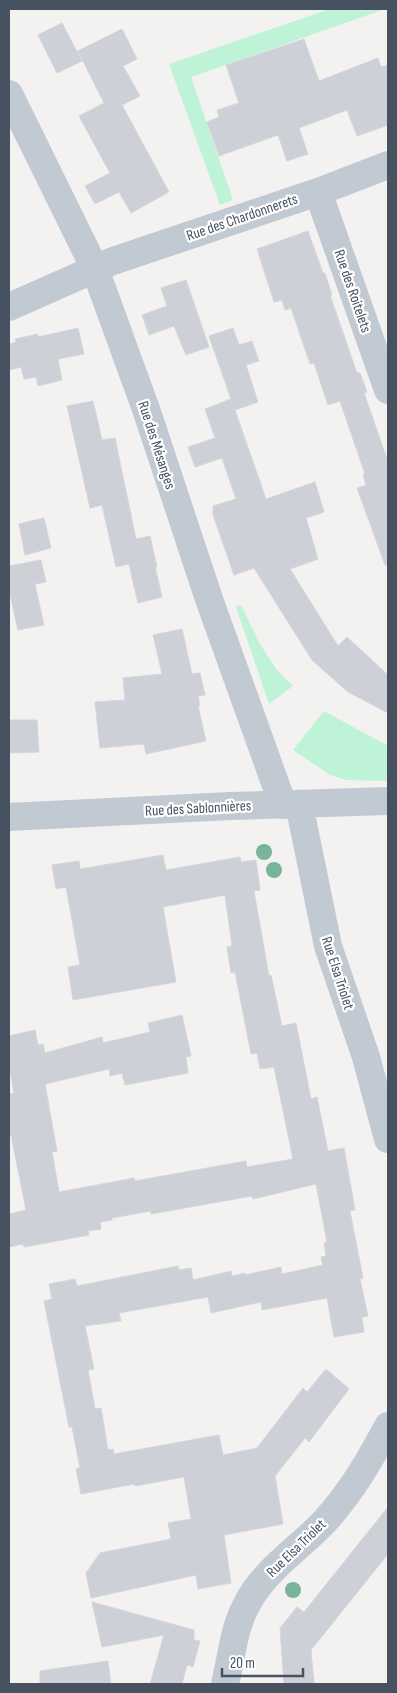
<svg xmlns="http://www.w3.org/2000/svg" width="397" height="1693" viewBox="0 0 397 1693" font-family="'Sofia Sans Condensed',sans-serif">
	<style>
		.green { fill: #bef3d7 }
		.building { fill: #cdd0d6; stroke: #d5d6dd }
		.lines { fill: none; stroke-linecap: round; stroke-linejoin: round }
		.minor { stroke: #c1cad3; stroke-width: 28 }
		.tree { fill: #78b49b }
		.labels { text-anchor: middle; stroke-width: 4.5; stroke-linejoin: round; paint-order: stroke }
		.street-label { font-size: 15px; fill: #475260; stroke: #fff }
	</style>
	<rect width="100%" height="100%" fill="#f4f1f1"/>
	<path class="green" d="M 330,9 L 385,9 L 191,77 L 233,200 L 220,205 L 169,64 Z
		M 241,605 L 260,644 L 276,669 L 293,686 L 269,704 L 236,607 Z
		M 324,711 L 388,746 L 388,781 L 346,780 L 330,775 L 293,750 Z"/>
	<path class="building" d="M 62,23 L 82,61 L 57,73 L 38,35 Z
		M 122,29 L 137,59 L 123,66 L 140,96 L 122,105 L 169,192 L 131,213 L 119,192 L 95,204 L 85,186 L 110,173 L 79,116 L 104,103 L 78,51 Z
		M 304,39 L 319,81 L 378,58 L 381,67 L 388,65 L 388,125 L 357,136 L 347,110 L 299,128 L 308,154 L 287,161 L 278,135 L 219,156 L 207,122 L 219,117 L 217,110 L 239,103 L 226,65 Z
		M 308,231 L 323,273 L 325,273 L 332,295 L 330,295 L 357,373 L 360,373 L 367,392 L 364,393 L 388,462 L 388,565 L 385,565 L 357,488 L 366,485 L 363,475 L 365,474 L 340,401 L 328,405 L 314,363 L 310,364 L 291,308 L 285,310 L 282,300 L 274,302 L 257,249 Z
		M 186,280 L 209,347 L 186,355 L 174,326 L 149,335 L 142,315 L 167,306 L 161,288 Z
		M 78,328 L 84,354 L 58,359 L 62,380 L 38,386 L 36,377 L 24,379 L 21,367 L 9,370 L 9,344 L 16,342 L 15,339 L 38,334 L 38,337 Z
		M 233,328 L 239,345 L 252,341 L 259,361 L 246,365 L 258,402 L 235,410 L 266,499 L 315,482 L 324,512 L 306,518 L 318,559 L 290,569 L 338,646 L 347,637 L 388,675 L 388,713 L 348,692 L 312,660 L 254,568 L 234,575 L 213,515 L 213,506 L 236,499 L 222,458 L 195,467 L 188,447 L 215,438 L 205,409 L 231,399 L 209,336 Z
		M 93,401 L 102,440 L 115,438 L 136,539 L 150,536 L 157,567 L 155,567 L 162,597 L 138,603 L 129,564 L 116,567 L 102,505 L 90,508 L 67,406 Z
		M 44,518 L 51,548 L 25,555 L 19,524 Z
		M 41,560 L 46,582 L 35,584 L 44,625 L 18,630 L 9,590 L 9,566 Z
		M 182,629 L 192,674 L 200,673 L 205,695 L 198,696 L 200,706 L 198,706 L 206,741 L 146,754 L 144,744 L 100,748 L 95,702 L 125,700 L 123,678 L 162,674 L 153,635 Z
		M 9,720 L 37,720 L 39,752 L 9,753 Z
		M 163,855 L 166,870 L 240,857 L 241,862 L 256,860 L 260,890 L 254,891 L 269,976 L 271,975 L 282,1026 L 296,1023 L 311,1099 L 317,1097 L 328,1151 L 344,1148 L 355,1210 L 350,1211 L 363,1278 L 360,1279 L 368,1316 L 362,1317 L 364,1332 L 334,1337 L 327,1298 L 262,1310 L 261,1302 L 211,1313 L 208,1297 L 119,1313 L 121,1321 L 85,1326 L 94,1369 L 88,1370 L 95,1409 L 101,1408 L 108,1450 L 113,1449 L 114,1454 L 219,1435 L 223,1455 L 257,1448 L 303,1388 L 307,1392 L 326,1369 L 349,1389 L 309,1442 L 305,1438 L 275,1476 L 283,1524 L 224,1535 L 231,1583 L 198,1589 L 196,1575 L 91,1598 L 86,1573 L 100,1553 L 171,1539 L 168,1523 L 191,1519 L 184,1477 L 135,1486 L 134,1484 L 81,1494 L 76,1469 L 80,1468 L 72,1427 L 69,1427 L 44,1301 L 52,1299 L 49,1284 L 75,1279 L 77,1286 L 178,1266 L 179,1270 L 191,1268 L 193,1280 L 231,1271 L 232,1276 L 245,1273 L 245,1275 L 281,1267 L 282,1274 L 323,1265 L 321,1257 L 326,1256 L 324,1243 L 327,1242 L 316,1184 L 253,1199 L 252,1196 L 151,1214 L 151,1211 L 112,1218 L 112,1220 L 100,1222 L 101,1229 L 88,1231 L 89,1235 L 24,1247 L 23,1244 L 9,1247 L 9,1214 L 26,1210 L 11,1135 L 9,1135 L 9,1094 L 14,1093 L 9,1065 L 9,1036 L 35,1030 L 38,1045 L 43,1044 L 45,1053 L 102,1037 L 103,1043 L 150,1032 L 148,1023 L 182,1015 L 191,1056 L 186,1057 L 188,1073 L 125,1085 L 122,1073 L 110,1076 L 109,1069 L 45,1084 L 57,1151 L 52,1152 L 59,1192 L 134,1178 L 135,1181 L 246,1161 L 247,1167 L 293,1159 L 274,1067 L 260,1069 L 257,1053 L 251,1054 L 235,972 L 231,973 L 227,947 L 232,946 L 225,895 L 163,907 L 176,982 L 73,1000 L 68,967 L 80,965 L 66,887 L 56,889 L 52,865 L 79,861 L 80,869 Z
		M 388,1507 L 388,1554 L 311,1650 L 314,1684 L 284,1684 L 280,1628 L 297,1607 L 304,1612 Z
		M 92,1602 L 194,1630 L 194,1640 L 200,1641 L 193,1667 L 187,1665 L 182,1684 L 150,1684 L 164,1635 L 102,1647 Z
		M 108,1661 L 111,1684 L 40,1684 L 40,1671 Z"/>
	<g class="lines">
		<path class="minor" d="M 9,94 L 95,269 L 147,412 L 209,599 L 283,805
			M 318,192 L 388,390
			M 9,307 L 113,261 L 318,192 L 388,165
			M 299,804 L 328,946 L 366,1057 L 388,1139
			M 9,817 L 231,806 L 388,801
			M 225,1684 C 232,1657 233,1629 247,1604 C 264,1570 300,1548 325,1521 C 352,1491 370,1460 388,1426"/>
	</g>
	<g class="tree">
		<circle cx="264" cy="852" r="8"/>
		<circle cx="274" cy="870" r="8"/>
		<circle cx="293" cy="1590" r="8"/>
	</g>
	<g class="labels">
		<g class="street-label">
			<text transform="translate(242 217) rotate(-19)" y="5">Rue des Chardonnerets</text>
			<text transform="translate(353 291) rotate(71)" y="5">Rue des Roitelets</text>
			<text transform="translate(157 445) rotate(72)" y="5">Rue des Mésanges</text>
			<text transform="translate(198 808) rotate(-3)" y="5">Rue des Sablonnières</text>
			<text transform="translate(338 973) rotate(72)" y="5">Rue Elsa Triolet</text>
			<text transform="translate(296 1548) rotate(-44)" y="5">Rue Elsa Triolet</text>
		</g>
	</g>
	<rect width="397" height="1693" fill="none" stroke="#475260" stroke-width="20"/>
	<path d="M222 1668v8h81v-8" fill="none" stroke="#475260" stroke-width="2.5"/>
	<text x="230" y="1668" font-size="15" fill="#475260" stroke="#ffffff" stroke-width="4" paint-order="stroke">20 m</text>
</svg>
